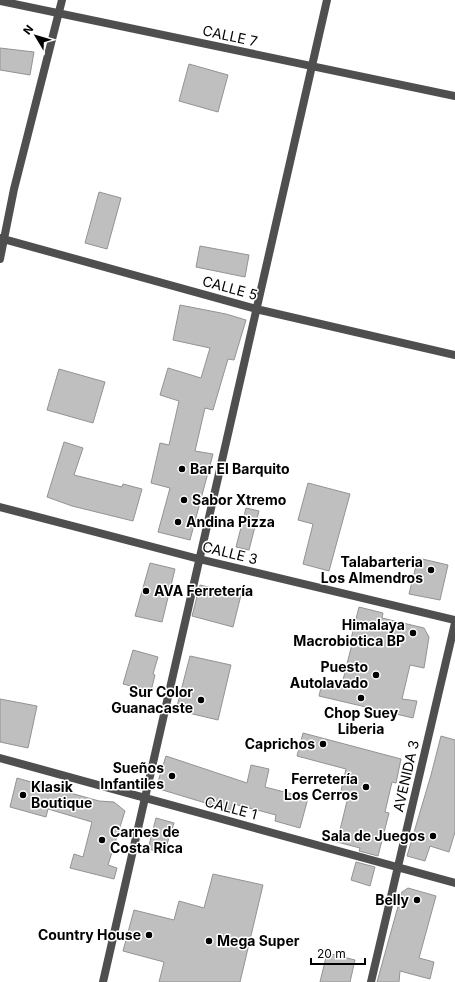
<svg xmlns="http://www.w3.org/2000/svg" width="455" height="982" viewBox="0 0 455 982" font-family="Inter,sans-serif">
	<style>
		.building { fill: #bfbfbf; stroke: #939393 }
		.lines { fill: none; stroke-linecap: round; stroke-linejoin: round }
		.minor { stroke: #4f4f4f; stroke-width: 8 }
		.poi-dot { fill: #000; stroke: #fff; stroke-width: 1.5 }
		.labels { text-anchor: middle; stroke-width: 3; stroke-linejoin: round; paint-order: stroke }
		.street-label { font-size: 14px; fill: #000; stroke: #fff }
		.poi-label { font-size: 14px; font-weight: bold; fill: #000; stroke: #fff; text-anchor: end }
	</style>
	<rect width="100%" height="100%" fill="#fff"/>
	<path class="building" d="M 0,48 L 34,52 L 30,75 L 0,70 Z
		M 189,64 L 228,75 L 218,112 L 179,101 Z
		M 99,192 L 121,198 L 107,249 L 85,243 Z
		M 200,246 L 249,255 L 245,277 L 196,267 Z
		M 180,305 L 226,314 L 246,320 L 234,360 L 228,359 L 213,410 L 205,408 L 195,451 L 213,454 L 190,540 L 158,532 L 170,488 L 151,483 L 160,443 L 169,445 L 179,401 L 160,395 L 168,368 L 201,378 L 210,348 L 173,340 Z
		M 59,369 L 105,382 L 93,423 L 47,410 Z
		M 64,442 L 83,448 L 74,475 L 122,487 L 123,484 L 142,489 L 133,521 L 72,506 L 47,497 Z
		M 308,483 L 350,494 L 329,571 L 303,564 L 313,524 L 298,520 Z
		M 246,508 L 259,511 L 249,550 L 236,547 Z
		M 418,558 L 448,565 L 440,600 L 409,594 Z
		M 150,563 L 175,569 L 162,622 L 135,616 Z
		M 200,585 L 241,595 L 233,627 L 192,616 Z
		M 359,607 L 383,613 L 382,618 L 424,628 L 429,637 L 424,668 L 410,665 L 402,699 L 417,701 L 413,718 L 319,696 L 323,679 L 342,684 L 352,644 L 350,643 Z
		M 133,650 L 158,657 L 153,674 L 155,675 L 151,691 L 123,684 Z
		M 190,656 L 231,665 L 218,720 L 176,710 Z
		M 0,699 L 37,706 L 28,748 L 0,742 Z
		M 303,733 L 401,759 L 396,783 L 392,782 L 385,812 L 389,813 L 378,856 L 359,851 L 360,848 L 337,842 L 349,793 L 341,791 L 346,769 L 297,756 Z
		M 441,736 L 455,740 L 455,832 L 449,852 L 430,846 L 425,861 L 407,856 L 431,775 Z
		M 166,756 L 247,783 L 251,765 L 269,769 L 265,787 L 308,798 L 300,828 L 275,821 L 276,815 L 234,804 L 232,811 L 156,788 Z
		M 17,778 L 99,801 L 114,802 L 125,811 L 108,865 L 117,868 L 114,879 L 70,868 L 74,854 L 83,857 L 92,822 L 48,809 L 46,817 L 10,807 Z
		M 156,818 L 174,823 L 164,853 L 148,849 Z
		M 356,862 L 375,867 L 370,886 L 351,880 Z
		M 213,874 L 263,885 L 240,982 L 159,982 L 164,962 L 123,951 L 134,910 L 174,920 L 179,901 L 204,908 Z
		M 408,888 L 436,896 L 419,958 L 434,962 L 430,979 L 400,971 L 399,982 L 377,982 L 402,892 Z
		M 327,953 L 355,960 L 350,982 L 320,982 Z"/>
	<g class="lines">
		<path class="minor" d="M 0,1 L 455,96
			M 0,238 L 256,309 L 455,355
			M 0,259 L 14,189 L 62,0
			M 0,507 L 199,559 L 455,620
			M 0,758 L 455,883
			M 103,982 L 327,0
			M 371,982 L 455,623"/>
	</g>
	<g class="poi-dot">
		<circle cx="182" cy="469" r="4"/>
		<circle cx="184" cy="500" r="4"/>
		<circle cx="178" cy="522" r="4"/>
		<circle cx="431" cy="570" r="4"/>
		<circle cx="146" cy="591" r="4"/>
		<circle cx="413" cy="633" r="4"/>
		<circle cx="376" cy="675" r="4"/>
		<circle cx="361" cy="698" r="4"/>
		<circle cx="201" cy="700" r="4"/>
		<circle cx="323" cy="744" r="4"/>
		<circle cx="172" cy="776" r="4"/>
		<circle cx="366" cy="787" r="4"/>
		<circle cx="23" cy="795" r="4"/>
		<circle cx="433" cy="836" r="4"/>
		<circle cx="102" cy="840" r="4"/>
		<circle cx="417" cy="900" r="4"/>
		<circle cx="149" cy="935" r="4"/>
		<circle cx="209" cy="941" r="4"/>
	</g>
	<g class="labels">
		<g class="street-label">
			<text transform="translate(230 36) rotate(12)" y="5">CALLE 7</text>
			<text transform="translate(230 288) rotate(15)" y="5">CALLE 5</text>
			<text transform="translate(230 553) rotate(14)" y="5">CALLE 3</text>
			<text transform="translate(406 776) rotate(-77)" y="5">AVENIDA 3</text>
			<text transform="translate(231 808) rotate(15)" y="5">CALLE 1</text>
		</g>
		<g class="poi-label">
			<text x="190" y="474" text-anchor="start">Bar El Barquito</text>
			<text x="192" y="505" text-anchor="start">Sabor Xtremo</text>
			<text x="186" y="527" text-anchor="start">Andina Pizza</text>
			<text x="423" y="567">Talabarteria<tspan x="423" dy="16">Los Almendros</tspan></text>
			<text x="154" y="596" text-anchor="start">AVA Ferretería</text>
			<text x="405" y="630">Himalaya<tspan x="405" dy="16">Macrobiotica BP</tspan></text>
			<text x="368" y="672">Puesto<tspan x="368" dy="16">Autolavado</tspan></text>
			<text x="193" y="697">Sur Color<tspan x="193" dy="16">Guanacaste</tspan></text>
			<text x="361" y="718" text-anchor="middle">Chop Suey<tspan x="361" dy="16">Liberia</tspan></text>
			<text x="315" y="749">Caprichos</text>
			<text x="164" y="773">Sueños<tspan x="164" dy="16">Infantiles</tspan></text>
			<text x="358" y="784">Ferretería<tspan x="358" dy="16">Los Cerros</tspan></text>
			<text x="31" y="792" text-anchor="start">Klasik<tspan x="31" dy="16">Boutique</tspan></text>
			<text x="110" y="837" text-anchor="start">Carnes de<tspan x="110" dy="16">Costa Rica</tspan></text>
			<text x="425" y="841">Sala de Juegos</text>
			<text x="409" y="905">Belly</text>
			<text x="141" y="940">Country House</text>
			<text x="217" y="946" text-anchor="start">Mega Super</text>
		</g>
	</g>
	<g transform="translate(36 36) rotate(308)" stroke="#ffffff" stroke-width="3" paint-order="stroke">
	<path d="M0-3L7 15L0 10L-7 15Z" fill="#000000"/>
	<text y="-6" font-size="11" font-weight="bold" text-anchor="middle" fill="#000000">N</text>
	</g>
	<path d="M311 958v6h54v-6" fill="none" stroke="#000000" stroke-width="2"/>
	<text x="317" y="958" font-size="12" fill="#000000" stroke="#ffffff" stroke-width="3" paint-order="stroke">20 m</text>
</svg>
